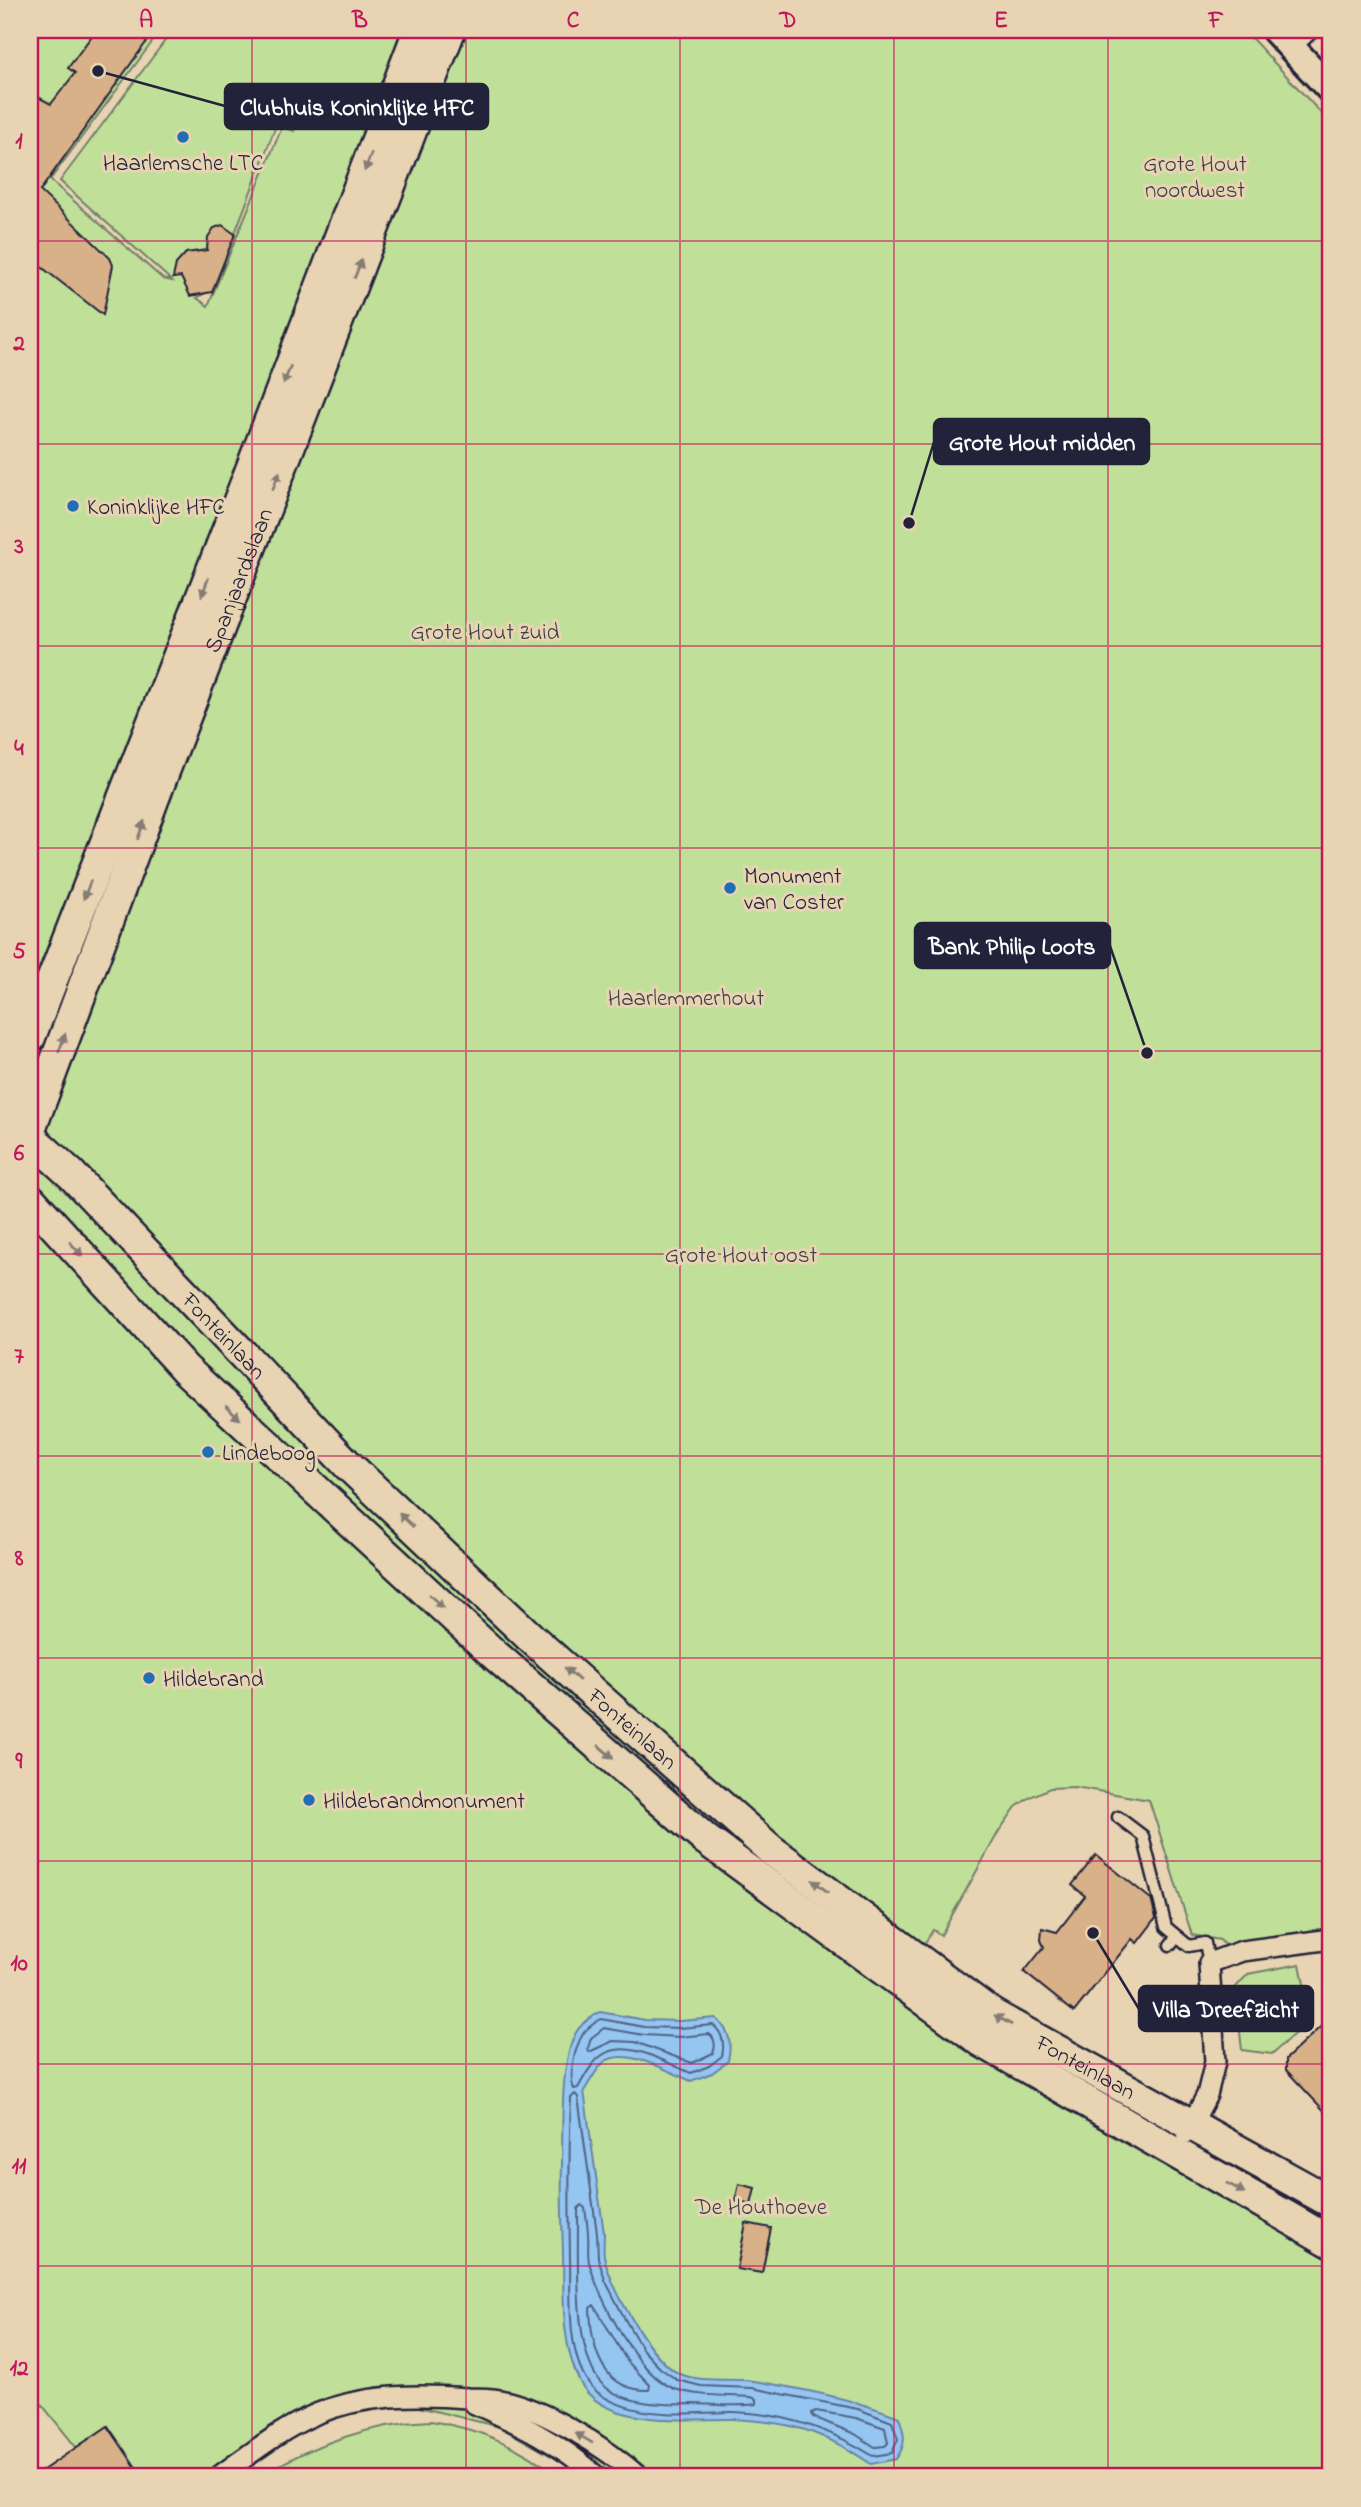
<svg xmlns="http://www.w3.org/2000/svg" width="1361" height="2507" viewBox="0 0 1361 2507" font-family="'Indie Flower',sans-serif">
	<style>
		.green { fill: #c0e099; stroke: #71816a; stroke-width: 2; fill-rule: evenodd }
		.water { fill: #95c5f1; stroke: #6784a8; stroke-width: 2 }
		.lines { fill: none; stroke-linecap: round; stroke-linejoin: round }
		.shore { stroke: #506384; stroke-width: 2 }
		.building { fill: #d8b189; stroke: #22223b; stroke-width: 2 }
		.lane-casing { stroke: #22223b; stroke-width: 15 }
		.street-casing { stroke: #22223b; stroke-width: 24 }
		.secondary-casing { stroke: #22223b; stroke-width: 32 }
		.primary-casing { stroke: #22223b; stroke-width: 35 }
		.lane { stroke: #e8d4b2; stroke-width: 10 }
		.street { stroke: #e8d4b2; stroke-width: 19 }
		.secondary { stroke: #e8d4b2; stroke-width: 26 }
		.primary { stroke: #e8d4b2; stroke-width: 30 }
		.oneway { fill: #857b76 }
		.grid { fill: none; stroke: #c2185b; stroke-width: 2; stroke-opacity: 0.55 }
		.poi-dot { fill: #1f6fb2; stroke: #e8d4b2; stroke-width: 2.5 }
		.labels { text-anchor: middle; stroke-width: 6; stroke-linejoin: round; paint-order: stroke }
		.poi-label { font-size: 23px; fill: #22223b; stroke: #e8d4b2; text-anchor: start }
		.park-label { font-size: 23px; fill: #3a3e49; stroke: #e8d4b2 }
		.street-label { font-size: 23px; fill: #22223b; stroke: #e8d4b2 }
		.leader { fill: none; stroke: #22223b; stroke-width: 2.5 }
		.callout-dot { fill: #22223b; stroke: #e8d4b2; stroke-width: 2.5 }
		.callout { fill: #22223b; stroke: #22223b; stroke-width: 2.5 }
		.callout-label { font-size: 24px; text-anchor: middle; font-weight: bold; fill: #fff }
		.neatline { fill: none; stroke: #c2185b; stroke-width: 2.5 }
		.grid-label { font-size: 23px; text-anchor: middle; font-weight: bold; fill: #c2185b }
	</style>
	<rect width="100%" height="100%" fill="#e8d4b2"/>
	<filter id="ink" filterUnits="userSpaceOnUse"><feTurbulence type="fractalNoise" baseFrequency=".0143" numOctaves="2"/><feDisplacementMap in="SourceGraphic" scale="14" xChannelSelector="R" yChannelSelector="G"/><feConvolveMatrix kernelMatrix="1 2 1 2 8 2 1 2 1" color-interpolation-filters="sRGB"/></filter>
	<g filter="url(#ink)">
		<path class="green" d="M 30,30 L 161,30 L 50,180 L 163,279 L 172,281 L 60,181 L 173,30 L 1244,30 L 1331,124 L 1331,1931 L 1228,1949 L 1220,1940 L 1192,1935 L 1149,1800 L 1075,1787 L 1050,1788 L 1030,1797 L 1016,1807 L 999,1831 L 941,1935 L 933,1930 L 921,1949 L 1160,2161 L 1331,2257 L 1331,2477 L 589,2477 L 500,2427 L 374,2396 L 195,2477 L 100,2477 L 30,2390 L 30,1178 L 61,1149 L 30,1116 ZM 291,86 L 312,91 L 294,131 L 282,127 L 208,306 L 197,298 L 214,288 Z
			M 1300,1964 L 1311,2019 L 1272,2054 L 1242,2050 L 1235,1988 L 1248,1974 Z
			M 431,2421 C 480,2429 520,2446 559,2477 L 260,2477 C 308,2445 374,2423 431,2421 Z"/>
		<path class="water" d="M 600,2012 L 645,2020 L 680,2021 L 716,2018 C 730,2031 732,2042 728,2061 L 712,2073 L 691,2081 C 669,2072 624,2045 603,2063 C 595,2071 590,2082 584,2091 L 604,2233 C 604,2240 603,2248 604,2255 C 608,2284 652,2362 680,2374 C 703,2383 730,2378 754,2381 C 803,2389 854,2399 899,2417 C 905,2434 907,2444 896,2459 L 871,2464 C 849,2449 822,2434 795,2427 C 775,2422 753,2420 733,2419 C 690,2418 604,2429 580,2382 C 560,2343 564,2295 563,2252 C 562,2222 561,2192 562,2162 C 563,2129 559,2054 579,2028 C 585,2021 593,2016 600,2012 Z"/>
		<g class="lines">
			<path class="shore" d="M 601,2019 L 644,2027 L 680,2028 L 713,2025 C 723,2033 725,2043 722,2056 L 709,2066 L 691,2073 C 666,2063 627,2037 601,2056 C 591,2064 584,2077 578,2088 L 574,2089 C 568,2076 575,2047 583,2034 C 587,2027 595,2023 601,2019 Z
				M 604,2028 L 644,2035 L 680,2037 L 709,2034 C 715,2037 716,2047 713,2053 L 692,2063 L 635,2042 L 613,2041 L 589,2052 L 588,2048 L 591,2038 Z
				M 575,2094 L 578,2097 L 597,2233 L 598,2258 L 605,2280 L 627,2323 L 643,2350 L 660,2368 L 677,2380 L 701,2386 L 752,2388 L 858,2409 L 892,2422 L 898,2439 L 892,2453 L 873,2456 C 830,2429 785,2413 733,2412 C 710,2412 687,2415 664,2413 C 639,2412 603,2404 588,2382 C 566,2351 571,2293 570,2257 C 569,2204 569,2151 571,2098 Z
				M 581,2205 L 585,2208 C 586,2217 588,2226 588,2235 C 589,2244 587,2253 589,2262 C 599,2299 637,2375 675,2389 C 699,2397 726,2395 751,2397 L 757,2399 L 757,2404 C 737,2407 713,2404 692,2404 C 665,2405 627,2405 604,2386 C 571,2357 579,2252 578,2209 Z
				M 594,2305 L 627,2361 L 650,2385 L 649,2390 C 601,2391 591,2347 590,2308 Z
				M 816,2411 L 856,2418 L 885,2428 L 888,2443 L 885,2446 L 875,2447 L 855,2434 L 813,2417 L 812,2413 Z"/>
		</g>
		<path class="building" d="M 96,30 L 155,30 L 40,191 L 110,258 L 113,265 L 103,315 L 30,258 L 30,105 L 38,97 L 51,104 L 75,73 L 68,68 Z
			M 222,225 L 235,234 L 212,292 L 190,296 L 181,277 L 173,278 L 176,264 L 186,253 L 207,250 L 208,237 L 214,228 Z
			M 1096,1855 L 1151,1899 L 1156,1918 L 1137,1943 L 1132,1939 L 1074,2012 L 1024,1972 L 1044,1947 L 1041,1940 L 1042,1928 L 1057,1932 L 1085,1896 L 1072,1885 Z
			M 1331,2017 L 1331,2118 L 1286,2070 L 1286,2059 Z
			M 739,2184 L 755,2188 L 751,2205 L 735,2201 Z
			M 746,2223 L 771,2228 L 762,2273 L 737,2269 Z
			M 108,2426 L 137,2469 L 124,2477 L 33,2477 Z"/>
		<g class="lines">
			<g class="lane-casing">
				<path id="lane" d="M 1118,1817 L 1143,1836 L 1166,1927 L 1189,1946 L 1205,1943 L 1209,1963
					M 1170,1945 L 1177,1936"/>
			</g>
			<g class="street-casing">
				<path id="street" d="M 1290,47 L 1308,30
					M 1187,2133 L 1207,2095 L 1215,2062 L 1209,1963 L 1242,1951 L 1331,1939
					M 473,2403 C 518,2423 561,2443 597,2477
					M 218,2477 C 249,2455 281,2429 316,2414 C 364,2394 418,2394 468,2398 C 479,2398 490,2398 500,2400 C 543,2408 607,2448 639,2477"/>
			</g>
			<g class="secondary-casing">
				<path id="secondary" d="M 1275,30 L 1331,90"/>
			</g>
			<g class="primary-casing">
				<g id="primary">
					<path d="M 30,1037 L 244,488 L 419,30"/>
					<path id="s1" d="M 30,1130 L 156,792 L 450,30"/>
					<path id="s2" d="M 30,1137 L 71,1174 L 348,1465 L 530,1637 L 771,1850 L 993,2015 L 1331,2202"/>
					<path d="M 30,1199 L 185,1369 L 495,1655 L 705,1839 L 981,2041 L 1331,2242"/>
				</g>
			</g>
			<use href="#lane" class="lane"/>
			<use href="#street" class="street"/>
			<use href="#secondary" class="secondary"/>
			<use href="#primary" class="primary"/>
		</g>
		<defs><path id="oneway-solid" d="M-6-.8H1V-3.2L6.5 0L1 3.2V.8H-6Z" transform="scale(1.75)"/></defs>
		<g class="oneway">
			<use href="#oneway-solid" transform="translate(368 162) rotate(111)"/>
			<use href="#oneway-solid" transform="translate(358 269) rotate(-69)"/>
			<use href="#oneway-solid" transform="translate(287 375) rotate(111)"/>
			<use href="#oneway-solid" transform="translate(276 481) rotate(-69)"/>
			<use href="#oneway-solid" transform="translate(205 587) rotate(111)"/>
			<use href="#oneway-solid" transform="translate(141 830) rotate(-70)"/>
			<use href="#oneway-solid" transform="translate(87 890) rotate(111)"/>
			<use href="#oneway-solid" transform="translate(62 1043) rotate(-70)"/>
			<use href="#oneway-solid" transform="translate(76 1249) rotate(48)"/>
			<use href="#oneway-solid" transform="translate(233 1413) rotate(43)"/>
			<use href="#oneway-solid" transform="translate(406 1520) rotate(-137)"/>
			<use href="#oneway-solid" transform="translate(436 1601) rotate(43)"/>
			<use href="#oneway-solid" transform="translate(572 1674) rotate(-139)"/>
			<use href="#oneway-solid" transform="translate(606 1752) rotate(41)"/>
			<use href="#oneway-solid" transform="translate(820 1886) rotate(-143)"/>
			<use href="#oneway-solid" transform="translate(1003 2020) rotate(-151)"/>
			<use href="#oneway-solid" transform="translate(1236 2188) rotate(30)"/>
			<use href="#oneway-solid" transform="translate(584 2438) rotate(-149)"/>
		</g>
	</g>
	<path class="grid" d="M 252,30 L 252,2477M 466,30 L 466,2477M 680,30 L 680,2477M 894,30 L 894,2477M 1108,30 L 1108,2477M 30,241 L 1331,241M 30,444 L 1331,444M 30,646 L 1331,646M 30,848 L 1331,848M 30,1051 L 1331,1051M 30,1254 L 1331,1254M 30,1456 L 1331,1456M 30,1658 L 1331,1658M 30,1861 L 1331,1861M 30,2064 L 1331,2064M 30,2266 L 1331,2266"/>
	<g class="poi-dot">
		<circle cx="183" cy="137" r="7"/>
		<circle cx="73" cy="506" r="7"/>
		<circle cx="730" cy="888" r="7"/>
		<circle cx="208" cy="1452" r="7"/>
		<circle cx="149" cy="1678" r="7"/>
		<circle cx="309" cy="1800" r="7"/>
	</g>
	<g class="labels">
		<g class="poi-label">
			<text x="183" y="170" text-anchor="middle">Haarlemsche LTC</text>
			<text x="87" y="514">Koninklijke HFC</text>
			<text x="744" y="883">Monument<tspan x="744" dy="26">van Coster</tspan></text>
			<text x="222" y="1460">Lindeboog</text>
			<text x="163" y="1686">Hildebrand</text>
			<text x="323" y="1808">Hildebrandmonument</text>
		</g>
		<g class="park-label">
			<text x="1195" y="171">Grote Hout<tspan x="1195" dy="26">noordwest</tspan></text>
			<text x="485" y="639">Grote Hout zuid</text>
			<text x="686" y="1005">Haarlemmerhout</text>
			<text x="741" y="1262">Grote Hout oost</text>
			<text x="761" y="2214">De Houthoeve</text>
		</g>
		<g class="street-label">
			<text dy="8" stroke="none"><textPath href="#s1" startOffset="588">Spanjaardslaan</textPath></text>
			<text dy="8" stroke="none"><textPath href="#s2" startOffset="278">Fonteinlaan</textPath></text>
			<text dy="8" stroke="none"><textPath href="#s2" startOffset="845">Fonteinlaan</textPath></text>
			<text dy="8" stroke="none"><textPath href="#s2" startOffset="1412">Fonteinlaan</textPath></text>
		</g>
	</g>
	<path class="leader" d="M98 71L225 106M909 523L934 442M1147 1053L1110 946M1093 1933L1139 2009"/>
	<g class="callout-dot">
		<circle cx="98" cy="71" r="7"/>
		<circle cx="909" cy="523" r="7"/>
		<circle cx="1147" cy="1053" r="7"/>
		<circle cx="1093" cy="1933" r="7"/>
	</g>
	<g class="callout">
		<rect x="225" y="84" width="263" height="45" rx="7"/>
		<rect x="934" y="419" width="215" height="45" rx="7"/>
		<rect x="915" y="923" width="195" height="45" rx="7"/>
		<rect x="1139" y="1986" width="174" height="45" rx="7"/>
	</g>
	<g class="callout-label">
		<text x="357" y="115">Clubhuis Koninklijke HFC</text>
		<text x="1042" y="450">Grote Hout midden</text>
		<text x="1012" y="954">Bank Philip Loots</text>
		<text x="1226" y="2017">Villa Dreefzicht</text>
	</g>
	<rect width="1361" height="2507" fill="none" stroke="#e8d4b2" stroke-width="77"/>
	<rect x="38" y="38" width="1284" height="2430" class="neatline"/>
	<g class="grid-label">
		<text x="146" y="27">A</text>
		<text x="360" y="27">B</text>
		<text x="573" y="27">C</text>
		<text x="788" y="27">D</text>
		<text x="1001" y="27">E</text>
		<text x="1216" y="27">F</text>
		<text x="19" y="148">1</text>
		<text x="19" y="350">2</text>
		<text x="19" y="553">3</text>
		<text x="19" y="755">4</text>
		<text x="19" y="958">5</text>
		<text x="19" y="1160">6</text>
		<text x="19" y="1363">7</text>
		<text x="19" y="1565">8</text>
		<text x="19" y="1768">9</text>
		<text x="19" y="1970">10</text>
		<text x="19" y="2173">11</text>
		<text x="19" y="2375">12</text>
	</g>
</svg>
